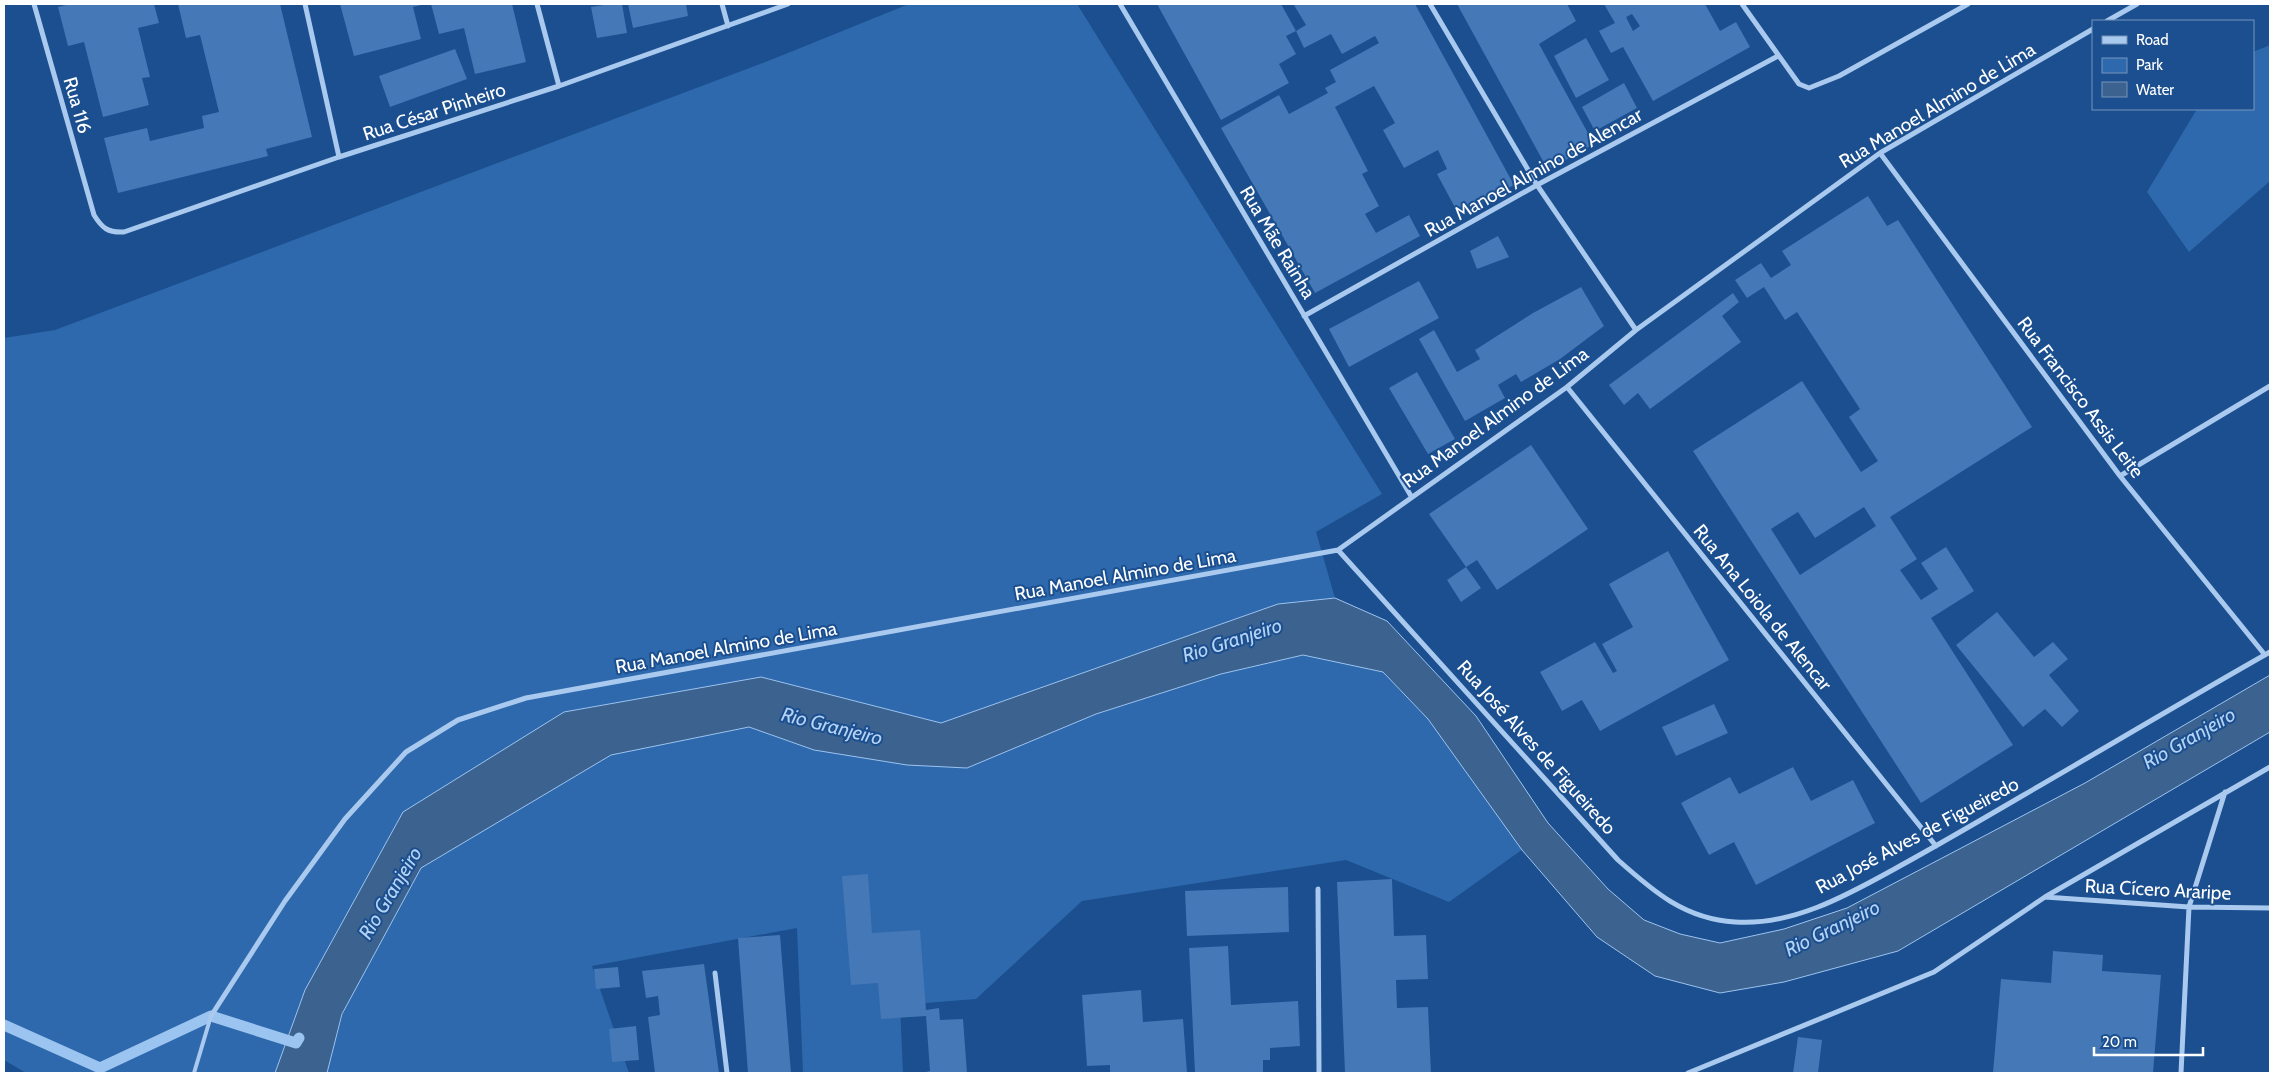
<svg xmlns="http://www.w3.org/2000/svg" width="2274" height="1077" viewBox="0 0 2274 1077" font-family="Cabin,sans-serif">
	<style>
		.green { fill: #2e69ad }
		.water { fill: #3c6290; stroke: #9cc4f0 }
		.lines { fill: none; stroke-linecap: round; stroke-linejoin: round }
		.stream { stroke: #9cc4f0; stroke-width: 11 }
		.building { fill: #4478b7; fill-rule: evenodd }
		.lane { stroke: #a9c9ee; stroke-width: 4 }
		.street { stroke: #a9c9ee; stroke-width: 5 }
		.labels { text-anchor: middle; stroke-width: 4; stroke-linejoin: round; paint-order: stroke }
		.street-label { font-size: 19px; fill: #fff; stroke: #1b4f8f }
		.water-label { font-size: 20px; font-style: italic; fill: #b5d3f5; stroke: #1b4f8f }
	</style>
	<rect width="100%" height="100%" fill="#1b4f8f"/>
	<path class="green" d="M 909,4 L 1077,4 L 1382,494 L 1316,532 L 1335,598 L 1278,604 L 941,723 L 761,677 L 564,712 L 305,990 L 275,1073 L 26,1073 L 4,1060 L 4,338 L 55,330 L 773,59 Z
		M 2270,45 L 2270,181 L 2189,252 L 2147,192 L 2197,109 L 2253,109 L 2253,52 Z
		M 1303,655 L 1383,672 L 1428,719 L 1523,849 L 1449,902 L 1346,860 L 1082,901 L 976,999 L 900,1005 L 903,1073 L 803,1073 L 797,928 L 592,966 L 629,1073 L 327,1073 L 345,1005 L 421,868 L 611,755 L 749,727 L 814,750 L 967,768 L 1096,714 L 1221,674 Z"/>
	<path class="water" d="M 1335,598 L 1387,621 L 1476,716 L 1548,823 L 1608,889 L 1644,920 L 1680,934 L 1720,943 L 1784,929 L 1847,908 L 2085,783 L 2270,675 L 2270,732 L 1898,951 L 1784,982 L 1720,993 L 1655,976 L 1597,937 L 1522,850 L 1428,719 L 1383,672 L 1303,655 L 1221,674 L 1096,714 L 967,768 L 907,765 L 814,750 L 749,727 L 611,755 L 421,868 L 342,1014 L 327,1073 L 275,1073 L 305,990 L 403,812 L 564,712 L 761,677 L 941,723 L 1278,604 Z"/>
	<g class="lines">
		<path class="stream" d="M 4,1025 L 100,1068 L 211,1016 L 296,1043 L 299,1038"/>
	</g>
	<path class="building" d="M 70,4 L 154,4 L 159,23 L 138,28 L 150,77 L 142,78 L 149,105 L 103,117 L 84,42 L 68,46 L 58,7 Z
		M 178,4 L 280,4 L 312,137 L 266,149 L 268,156 L 118,193 L 104,138 L 147,128 L 150,141 L 204,128 L 202,116 L 219,112 L 200,35 L 186,38 Z
		M 340,4 L 425,4 L 413,7 L 421,39 L 354,56 Z
		M 431,4 L 512,4 L 526,62 L 475,74 L 464,28 L 439,34 Z
		M 610,4 L 622,4 L 627,33 L 597,38 L 591,7 Z
		M 628,4 L 686,4 L 688,16 L 633,28 Z
		M 1157,4 L 1281,4 L 1296,31 L 1286,36 L 1296,54 L 1279,64 L 1289,83 L 1221,120 Z
		M 1296,4 L 1415,4 L 1514,185 L 1459,215 L 1437,174 L 1447,169 L 1438,150 L 1404,168 L 1383,130 L 1395,123 L 1374,86 L 1335,107 L 1368,171 L 1362,174 L 1379,206 L 1365,214 L 1376,233 L 1409,215 L 1420,236 L 1315,293 L 1221,128 L 1279,95 L 1289,114 L 1328,93 L 1325,88 L 1336,82 L 1330,70 L 1379,43 L 1375,36 L 1342,54 L 1331,34 L 1304,48 L 1296,31 L 1306,25 L 1294,5 Z
		M 1457,4 L 1567,4 L 1576,21 L 1539,44 L 1594,144 L 1548,170 Z
		M 1604,4 L 1705,4 L 1720,31 L 1736,22 L 1750,47 L 1653,101 L 1623,47 L 1611,53 L 1599,31 L 1615,23 ZM 1632,14 L 1640,26 L 1633,31 L 1626,17 Z
		M 1586,38 L 1609,80 L 1576,98 L 1554,56 Z
		M 455,49 L 467,79 L 390,107 L 379,76 Z
		M 1624,83 L 1637,108 L 1595,131 L 1582,107 Z
		M 1868,196 L 1887,226 L 1898,220 L 2032,427 L 1890,517 L 1917,559 L 1900,570 L 1921,600 L 1938,589 L 1921,563 L 1946,547 L 1974,591 L 1931,618 L 2013,745 L 1921,803 L 1693,451 L 1802,381 L 1861,472 L 1878,461 L 1849,417 L 1860,409 L 1797,312 L 1785,320 L 1764,287 L 1747,298 L 1735,280 L 1761,263 L 1771,278 L 1791,265 L 1782,251 ZM 1864,507 L 1876,526 L 1800,575 L 1771,529 L 1798,512 L 1815,538 Z
		M 1498,236 L 1509,257 L 1477,269 L 1470,251 Z
		M 1419,281 L 1439,318 L 1349,367 L 1329,329 Z
		M 1581,287 L 1604,326 L 1560,359 L 1521,382 L 1516,374 L 1498,385 L 1505,398 L 1465,421 L 1419,339 L 1434,330 L 1457,372 L 1480,359 L 1475,350 L 1533,313 Z
		M 1733,293 L 1739,302 L 1722,316 L 1741,342 L 1650,409 L 1638,393 L 1624,405 L 1609,385 Z
		M 1417,372 L 1455,439 L 1428,454 L 1389,388 Z
		M 1531,445 L 1588,529 L 1497,590 L 1477,560 L 1466,567 L 1429,514 Z
		M 1668,551 L 1729,660 L 1600,731 L 1582,700 L 1562,711 L 1540,672 L 1595,642 L 1613,673 L 1617,671 L 1602,644 L 1633,627 L 1609,584 Z
		M 1466,567 L 1481,588 L 1461,602 L 1447,580 Z
		M 1997,612 L 2034,657 L 2053,642 L 2068,659 L 2049,675 L 2079,711 L 2062,727 L 2045,709 L 2023,727 L 1956,645 Z
		M 1714,704 L 1728,733 L 1676,756 L 1662,727 Z
		M 1793,767 L 1811,801 L 1853,780 L 1875,823 L 1756,885 L 1734,842 L 1709,855 L 1681,803 L 1730,777 L 1739,794 Z
		M 868,874 L 872,933 L 920,930 L 926,1010 L 939,1008 L 940,1020 L 963,1019 L 967,1073 L 922,1073 L 930,1071 L 926,1016 L 881,1019 L 878,983 L 851,985 L 842,876 Z
		M 1392,879 L 1394,936 L 1426,935 L 1428,979 L 1396,980 L 1397,1008 L 1428,1007 L 1431,1073 L 1345,1073 L 1337,882 Z
		M 1288,887 L 1289,932 L 1187,936 L 1185,891 Z
		M 780,935 L 791,1073 L 748,1073 L 738,938 Z
		M 1228,946 L 1231,1005 L 1298,1001 L 1300,1046 L 1270,1048 L 1270,1060 L 1263,1060 L 1263,1073 L 1195,1073 L 1189,948 Z
		M 2053,951 L 2103,955 L 2102,971 L 2161,975 L 2153,1073 L 1993,1073 L 2001,979 L 2051,983 Z
		M 704,964 L 719,1073 L 655,1073 L 648,1017 L 660,1015 L 658,996 L 646,998 L 642,971 Z
		M 618,967 L 620,987 L 596,989 L 594,969 Z
		M 1141,990 L 1143,1022 L 1183,1019 L 1187,1073 L 1110,1073 L 1110,1065 L 1087,1066 L 1082,995 Z
		M 636,1026 L 639,1060 L 612,1062 L 609,1029 Z
		M 1798,1037 L 1822,1040 L 1818,1073 L 1793,1073 Z"/>
	<g class="lines">
		<path class="lane" d="M 194,1073 L 211,1016"/>
		<path class="street" d="M 34,4 L 94,215 C 102,228 108,233 124,232 L 339,157 L 559,86 L 788,4
			M 305,4 L 339,157
			M 537,4 L 559,86
			M 722,4 L 728,26
			M 1120,4 L 1411,496
			M 1430,4 L 1537,185 L 1636,330
			M 1742,4 L 1799,84 L 1809,88 L 1839,76 L 1968,4
			M 2107,21 L 2137,4
			M 1880,153 L 2120,476 L 2265,655
			M 1304,316 L 1537,185 L 1778,56
			M 1567,387 L 1936,846
			M 2120,476 L 2270,386
			M 1338,550 L 1618,860 C 1654,892 1685,919 1735,922 C 1794,926 1849,894 1898,867 C 1940,844 1981,820 2022,796 C 2105,748 2187,699 2270,652
			M 1318,889 L 1319,1073
			M 2045,897 L 2189,907 L 2270,908
			M 715,973 L 727,1073
			M 211,1016 L 285,901 L 345,819 L 406,752 L 458,720 L 526,698 L 1338,550 L 1567,387 L 1636,330 L 1880,153 L 2093,29
			M 1688,1073 L 1934,972 L 2045,897 L 2270,767
			M 2181,1073 L 2189,907 L 2225,792"/>
	</g>
	<g class="labels">
		<g class="street-label">
			<text transform="translate(78 105) rotate(74)" y="7">Rua 116</text>
			<text transform="translate(1937 105) rotate(-31)" y="7">Rua Manoel Almino de Lima</text>
			<text transform="translate(434 111) rotate(-18)" y="7">Rua César Pinheiro</text>
			<text transform="translate(1533 172) rotate(-29)" y="7">Rua Manoel Almino de Alencar</text>
			<text transform="translate(1278 242) rotate(59)" y="7">Rua Mãe Rainha</text>
			<text transform="translate(2081 397) rotate(53)" y="7">Rua Francisco Assis Leite</text>
			<text transform="translate(1495 417) rotate(-36)" y="7">Rua Manoel Almino de Lima</text>
			<text transform="translate(1125 574) rotate(-10)" y="7">Rua Manoel Almino de Lima</text>
			<text transform="translate(1763 607) rotate(51)" y="7">Rua Ana Loiola de Alencar</text>
			<text transform="translate(726 647) rotate(-10)" y="7">Rua Manoel Almino de Lima</text>
			<text transform="translate(1537 747) rotate(48)" y="7">Rua José Alves de Figueiredo</text>
			<text transform="translate(1917 835) rotate(-28)" y="7">Rua José Alves de Figueiredo</text>
			<text transform="translate(2158 889) rotate(3)" y="7">Rua Cícero Araripe</text>
		</g>
		<g class="water-label">
			<text transform="translate(1232 640) rotate(-18)" y="7">Rio Granjeiro</text>
			<text transform="translate(832 726) rotate(14)" y="7">Rio Granjeiro</text>
			<text transform="translate(2189 738) rotate(-30)" y="7">Rio Granjeiro</text>
			<text transform="translate(390 893) rotate(-59)" y="7">Rio Granjeiro</text>
			<text transform="translate(1832 928) rotate(-26)" y="7">Rio Granjeiro</text>
		</g>
	</g>
	<rect width="2274" height="1077" fill="none" stroke="#ffffff" stroke-width="10"/>
	<rect x="2092" y="20" width="162" height="90" fill="#1b4f8f" stroke="#7695bc"/>
	<rect x="2102" y="36" width="25" height="8" fill="#a9c9ee" stroke="#7695bc"/>
	<text x="2136" y="45" font-size="15" fill="#ffffff">Road</text>
	<rect x="2102" y="58" width="25" height="15" fill="#2e69ad" stroke="#7695bc"/>
	<text x="2136" y="70" font-size="15" fill="#ffffff">Park</text>
	<rect x="2102" y="82" width="25" height="15" fill="#3c6290" stroke="#7695bc"/>
	<text x="2136" y="95" font-size="15" fill="#ffffff">Water</text>
	<path d="M2094 1047v8h109v-8" fill="none" stroke="#ffffff" stroke-width="2.5"/>
	<text x="2102" y="1047" font-size="15" fill="#ffffff" stroke="#1b4f8f" stroke-width="4" paint-order="stroke">20 m</text>
</svg>
